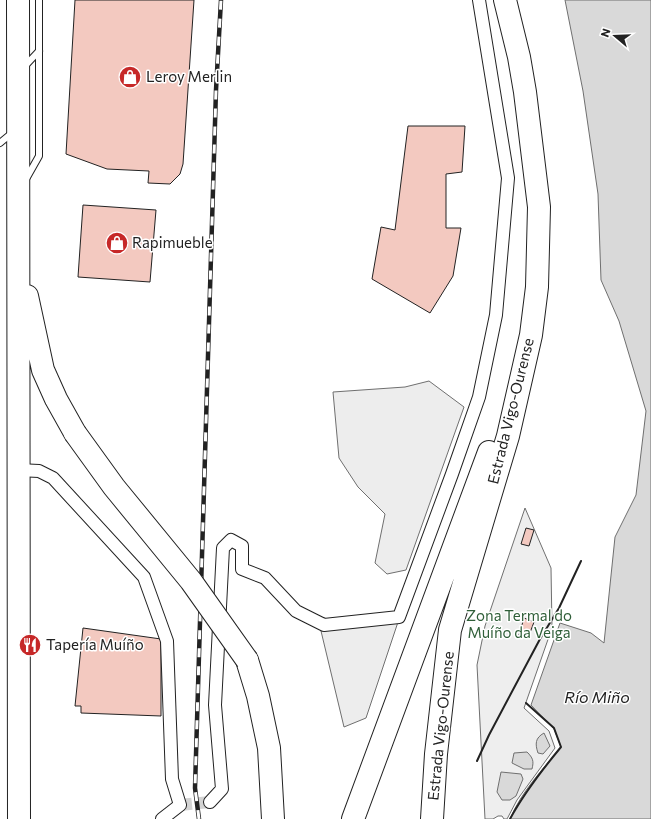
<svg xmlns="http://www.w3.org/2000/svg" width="651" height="819" viewBox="0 0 651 819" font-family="Commissioner,sans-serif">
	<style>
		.green { fill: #eee; stroke: #6f6f6f }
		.parking { fill: #ededed; stroke: #6f6f6f }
		.water { fill: #d9d9d9; stroke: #6f6f6f }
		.building { fill: #f3c9c0; stroke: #222 }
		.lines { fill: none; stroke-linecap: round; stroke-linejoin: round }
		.street-tunnel { stroke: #d3d3d3; stroke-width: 12; stroke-dasharray: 12 6; stroke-linecap: butt }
		.lane-casing { stroke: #222; stroke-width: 8 }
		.street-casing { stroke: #222; stroke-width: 14 }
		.highway-casing { stroke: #222; stroke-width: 24 }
		.lane { stroke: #fff; stroke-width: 6 }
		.street { stroke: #fff; stroke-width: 12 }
		.highway { stroke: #fff; stroke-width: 22 }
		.rail-casing { stroke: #222; stroke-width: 4.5 }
		.rail { stroke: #fff; stroke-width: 3; stroke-dasharray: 9; stroke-linecap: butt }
		.highway-bridge-casing { stroke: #222; stroke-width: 24; stroke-linecap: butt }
		.highway-bridge { stroke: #fff; stroke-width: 22 }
		.wall { stroke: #222; stroke-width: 2 }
		.labels { text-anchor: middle; stroke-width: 3; stroke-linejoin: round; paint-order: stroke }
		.poi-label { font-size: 15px; fill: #222; stroke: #fff; text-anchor: start }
		.street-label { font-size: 15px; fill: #222; stroke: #fff }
		.park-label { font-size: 15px; fill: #2f5e38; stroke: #fff }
		.water-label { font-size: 16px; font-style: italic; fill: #222; stroke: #fff }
	</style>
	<rect width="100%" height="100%" fill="#fff"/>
	<path class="green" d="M 525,508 L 551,568 L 552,628 L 524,708 L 549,731 L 555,748 L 517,800 L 507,819 L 504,819 L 502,816 L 498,816 L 493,819 L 485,819 L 477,665 L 485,626 Z"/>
	<path class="parking" d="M 429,381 L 464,407 L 406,570 L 387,574 L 375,563 L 385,514 L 358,487 L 339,458 L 333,392 L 405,387 Z
		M 398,622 L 366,718 L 344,727 L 321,631 Z"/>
	<path class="water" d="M 565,0 L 651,0 L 651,819 L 510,819 C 521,792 543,769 561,747 L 554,729 L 531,705 L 560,623 L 591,633 L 604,643 L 615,537 L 636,495 L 646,411 L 619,321 L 601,280 L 598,194 L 583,91 Z
		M 544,733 L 550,746 L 543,754 L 538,753 C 535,744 535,738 544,733 Z
		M 527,752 C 533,758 534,761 532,769 L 524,769 L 512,763 L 514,753 Z
		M 501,772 L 521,774 L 523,779 L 516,796 L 510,800 L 502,800 L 497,792 Z"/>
	<path class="building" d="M 75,0 L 194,0 L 183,164 L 180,174 L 170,184 L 148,183 L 149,171 L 107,169 L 66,154 Z
		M 408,126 L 465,126 L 462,172 L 446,174 L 446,228 L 461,228 L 453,276 L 430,313 L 372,279 L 381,227 L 395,230 Z
		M 83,205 L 156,210 L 150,282 L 78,277 Z
		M 526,528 L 534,530 L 529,546 L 521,544 Z
		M 524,618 L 534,622 L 528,638 L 519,635 Z
		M 83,628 L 161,639 L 161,716 L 81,713 L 81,706 L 75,706 Z"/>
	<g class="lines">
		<path class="street-tunnel" d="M 180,805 L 210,802"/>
		<g class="lane-casing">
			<path id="lane" d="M 24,67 L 39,51
				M 0,143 L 12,133
				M 26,179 L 39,156 L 39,0"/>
		</g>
		<g class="street-casing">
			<path id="street" d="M 18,470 L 39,471 L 53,478 L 144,577 L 167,641 L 172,779 L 180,805 L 162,819
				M 210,802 L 222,789 L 215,705 L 223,548 L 231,540 L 242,546 L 242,569 L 265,578 L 296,611 L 324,625 L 399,617 L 452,474 L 479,397 L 496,315 L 508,178 L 479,0"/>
		</g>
		<g class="highway-casing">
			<path id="highway" d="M 18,0 L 19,819
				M 27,296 L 43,370 L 56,399 L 75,433
				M 247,660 L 258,696 L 269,748 L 273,819
				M 353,819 L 489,452
				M 432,819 L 436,754 L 450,630 L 508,436 L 531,335 L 537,287 L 539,207 L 525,92 L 519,57 L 505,0"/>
		</g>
		<use href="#lane" class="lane"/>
		<use href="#street" class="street"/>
		<use href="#highway" class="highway"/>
		<g class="rail-casing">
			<path id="rail" d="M 199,819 L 195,788 L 216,90 L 221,0"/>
		</g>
		<use href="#rail" class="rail"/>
		<g class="highway-bridge-casing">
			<path id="highway-bridge" d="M 75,433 L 114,487 L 191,581 L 247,660"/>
		</g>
		<use href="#highway-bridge" class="highway-bridge"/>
		<path class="wall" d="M 477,761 L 489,735 L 540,639 L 559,608 L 581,561
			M 510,819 C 524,793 542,770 561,747 L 554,728 L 526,703"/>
	</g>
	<defs>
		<g id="shop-disc" transform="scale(1.15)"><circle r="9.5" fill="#c62828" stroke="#fff"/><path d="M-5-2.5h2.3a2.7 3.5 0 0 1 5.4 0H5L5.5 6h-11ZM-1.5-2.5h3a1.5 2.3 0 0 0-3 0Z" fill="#fff"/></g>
		<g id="restaurant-disc" transform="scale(1.15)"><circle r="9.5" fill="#c62828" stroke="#fff"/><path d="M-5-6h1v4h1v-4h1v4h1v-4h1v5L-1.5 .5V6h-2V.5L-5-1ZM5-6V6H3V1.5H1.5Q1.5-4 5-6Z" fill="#fff"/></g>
	</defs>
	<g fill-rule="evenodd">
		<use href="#shop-disc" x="130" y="77"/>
		<use href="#shop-disc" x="117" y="243"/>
		<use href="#restaurant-disc" x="30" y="645"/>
	</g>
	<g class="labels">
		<g class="poi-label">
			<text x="146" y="82">Leroy Merlin</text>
			<text x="132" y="248">Rapimueble</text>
			<text x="46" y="650">Tapería Muíño</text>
		</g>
		<g class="street-label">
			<text transform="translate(511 411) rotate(-76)" y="5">Estrada Vigo-Ourense</text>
			<text transform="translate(441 726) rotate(-84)" y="5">Estrada Vigo-Ourense</text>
		</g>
		<g class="park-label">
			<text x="519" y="621">Zona Termal do<tspan x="519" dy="17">Muíño da Veiga</tspan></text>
		</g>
		<g class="water-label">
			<text x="597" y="703">Río Miño</text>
		</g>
	</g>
	<g transform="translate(615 36) rotate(289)" stroke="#ffffff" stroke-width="3" paint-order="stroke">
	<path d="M0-3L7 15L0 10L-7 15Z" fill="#222222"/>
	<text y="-6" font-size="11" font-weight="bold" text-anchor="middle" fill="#222222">N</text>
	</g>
</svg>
